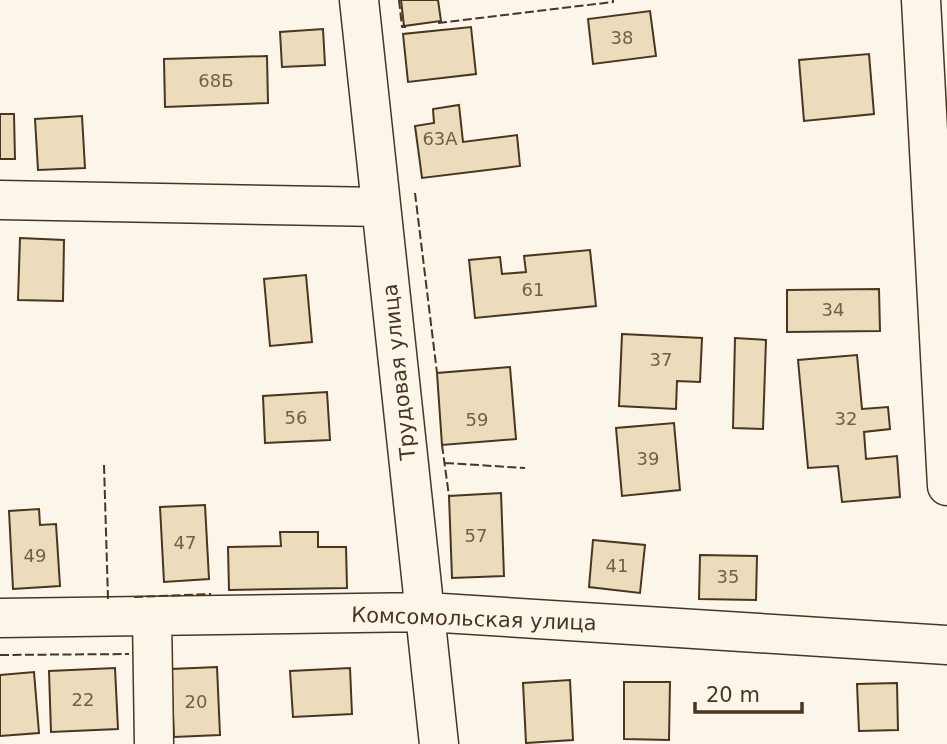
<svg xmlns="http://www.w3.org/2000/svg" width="947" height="744" viewBox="0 0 947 744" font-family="'DejaVu Sans',sans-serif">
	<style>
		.building { fill: #ecdcbc; stroke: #4a3520; stroke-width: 2 }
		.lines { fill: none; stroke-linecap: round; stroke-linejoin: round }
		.minor-casing { stroke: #4a3520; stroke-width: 41 }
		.minor { stroke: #fbf6e9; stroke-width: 38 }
		.fence { stroke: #4a3520; stroke-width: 2; stroke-dasharray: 9 3.5; stroke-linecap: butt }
		.labels { text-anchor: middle; stroke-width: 5; stroke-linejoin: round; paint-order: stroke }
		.number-label { font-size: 18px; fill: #725f47 }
		.street-label { font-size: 21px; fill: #4a3520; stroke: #fbf6e9 }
	</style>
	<rect width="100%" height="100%" fill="#fbf6e9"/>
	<path class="building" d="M 401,0 L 438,0 L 441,21 L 404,26 Z
		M 650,11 L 656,56 L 593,64 L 588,19 Z
		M 471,27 L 476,74 L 408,82 L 403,34 Z
		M 323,29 L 325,65 L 282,67 L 280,32 Z
		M 869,54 L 874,114 L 804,121 L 799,60 Z
		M 267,56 L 268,103 L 165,107 L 164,59 Z
		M 459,105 L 463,142 L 517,135 L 520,166 L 422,178 L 415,126 L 434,123 L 433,109 Z
		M 0,114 L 14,114 L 15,159 L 0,159 Z
		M 82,116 L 85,168 L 38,170 L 35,119 Z
		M 20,238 L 64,240 L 63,301 L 18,300 Z
		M 590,250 L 596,306 L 475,318 L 469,260 L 500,257 L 502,274 L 526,272 L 524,256 Z
		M 306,275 L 312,342 L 270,346 L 264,279 Z
		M 879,289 L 880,331 L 787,332 L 787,290 Z
		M 622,334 L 702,338 L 700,382 L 677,381 L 676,409 L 619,406 Z
		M 735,338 L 766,340 L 763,429 L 733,428 Z
		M 857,355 L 862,409 L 888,407 L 890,429 L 864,432 L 866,459 L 897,456 L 900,497 L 842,502 L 838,466 L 808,468 L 798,360 Z
		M 510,367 L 516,439 L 442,445 L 437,373 Z
		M 327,392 L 330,440 L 265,443 L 263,396 Z
		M 674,423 L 680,490 L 622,496 L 616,428 Z
		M 501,493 L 504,576 L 452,578 L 449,496 Z
		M 205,505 L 209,579 L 164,582 L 160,507 Z
		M 39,509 L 40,525 L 56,524 L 60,586 L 13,589 L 9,511 Z
		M 280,532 L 318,532 L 318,547 L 346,547 L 347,588 L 229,590 L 228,547 L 281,546 Z
		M 593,540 L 645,545 L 640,593 L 589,587 Z
		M 700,555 L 757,556 L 756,600 L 699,599 Z
		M 217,667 L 220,735 L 174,737 L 171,669 Z
		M 115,668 L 118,729 L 51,732 L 49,671 Z
		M 350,668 L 352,714 L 293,717 L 290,671 Z
		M 34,672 L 39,733 L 0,736 L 0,675 Z
		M 570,680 L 573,740 L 526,743 L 523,683 Z
		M 624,682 L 670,682 L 669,740 L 624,739 Z
		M 897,683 L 898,730 L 859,731 L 857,684 Z"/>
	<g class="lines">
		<g class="minor-casing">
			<path id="minor" d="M 359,0 L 439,744
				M 921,0 L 947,486
				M 0,200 L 381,207
				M 152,616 L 154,744
				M 0,618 L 426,612 L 947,645"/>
		</g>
		<use href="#minor" class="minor"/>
		<path class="fence" d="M 399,0 L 402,27 L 406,27
			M 438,23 L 613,2 L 613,0
			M 415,193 L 437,373
			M 442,445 L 449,496
			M 445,463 L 525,468
			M 104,465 L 108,599
			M 134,597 L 211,594
			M 0,655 L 129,654"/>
	</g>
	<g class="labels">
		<g class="number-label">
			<text x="622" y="44">38</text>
			<text x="216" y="87">68Б</text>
			<text x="440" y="145">63А</text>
			<text x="533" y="296">61</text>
			<text x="833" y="316">34</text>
			<text x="661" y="366">37</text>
			<text x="296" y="424">56</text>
			<text x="846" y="425">32</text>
			<text x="477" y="426">59</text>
			<text x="648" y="465">39</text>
			<text x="476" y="542">57</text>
			<text x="185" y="549">47</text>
			<text x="35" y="562">49</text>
			<text x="617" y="572">41</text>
			<text x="728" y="583">35</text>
			<text x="83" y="706">22</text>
			<text x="196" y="708">20</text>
		</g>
		<g class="street-label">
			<text transform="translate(399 372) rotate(-96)" y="7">Трудовая улица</text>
			<text transform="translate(474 619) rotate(2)" y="7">Комсомольская улица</text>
		</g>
	</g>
	<path d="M695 702v10h107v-10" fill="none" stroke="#4a3520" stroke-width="3.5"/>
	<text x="706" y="702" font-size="21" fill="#4a3520" stroke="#fbf6e9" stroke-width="5" paint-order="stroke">20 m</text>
</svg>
